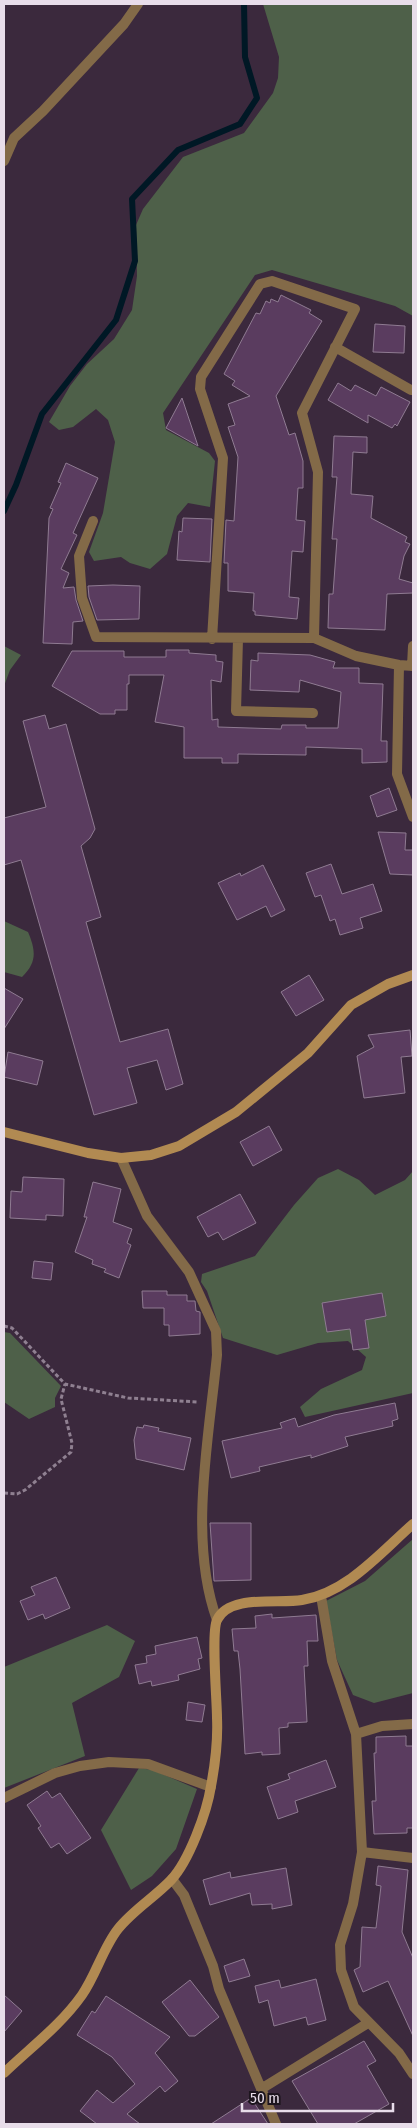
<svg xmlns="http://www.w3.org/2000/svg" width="417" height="2128" viewBox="0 0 417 2128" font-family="'Fira Sans Condensed',sans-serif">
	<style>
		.green { fill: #4e6049 }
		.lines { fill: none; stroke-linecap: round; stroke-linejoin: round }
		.stream { stroke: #001825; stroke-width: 6 }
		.building { fill: #5a3c5f; stroke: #8f7b92 }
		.path { stroke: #8f8091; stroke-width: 3; stroke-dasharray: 4 2.5; stroke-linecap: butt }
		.street { stroke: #836a48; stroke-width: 10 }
		.secondary { stroke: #b18a52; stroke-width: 10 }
	</style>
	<rect width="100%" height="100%" fill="#3b293d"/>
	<path class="green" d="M 263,4 L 413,4 L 413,316 L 395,306 L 272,270 L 255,275 L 163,413 L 166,430 L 209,453 L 215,461 L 210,507 L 188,503 L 177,516 L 167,554 L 150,569 L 130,563 L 121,557 L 94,561 L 89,552 L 103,513 L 115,442 L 108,420 L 96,409 L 73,427 L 59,430 L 49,422 L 70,386 L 87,364 L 114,339 L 132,310 L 137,276 L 136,225 L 143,209 L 183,157 L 244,133 L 273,93 L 278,78 L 279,57 Z
		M 4,646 L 21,655 L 10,670 L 4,686 Z
		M 4,921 L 28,932 C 36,951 37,962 22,977 L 4,972 Z
		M 338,1169 L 359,1180 L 375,1195 L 405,1180 L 413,1171 L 413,1393 L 305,1417 L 300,1407 L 321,1389 L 362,1370 L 366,1357 L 348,1341 L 318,1343 L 277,1355 L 223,1338 L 207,1291 L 201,1282 L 202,1274 L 255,1256 L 294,1205 L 318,1178 Z
		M 4,1332 L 10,1333 L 61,1386 L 55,1398 L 55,1407 L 29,1419 L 4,1402 Z
		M 413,1539 L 413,1693 L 374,1703 L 353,1695 L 337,1660 L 326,1601 L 365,1581 Z
		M 107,1625 L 135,1641 L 119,1677 L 72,1703 L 85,1756 L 4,1788 L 4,1667 Z
		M 139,1768 L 153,1770 L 197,1789 L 176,1849 L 152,1876 L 131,1890 L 101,1830 Z"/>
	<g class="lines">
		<path class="stream" d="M 4,511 L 16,485 L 42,414 L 116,320 L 135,261 L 132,199 L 178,150 L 240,124 L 257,98 L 245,57 L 244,4"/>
	</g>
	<path class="building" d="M 281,295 L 311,310 L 309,313 L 322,321 L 276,396 L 289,435 L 295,433 L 303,461 L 303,488 L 298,488 L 296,520 L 305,521 L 303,552 L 292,551 L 289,597 L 299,598 L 297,619 L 255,615 L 255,611 L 253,611 L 254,593 L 228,591 L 228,563 L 224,563 L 226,520 L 234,521 L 238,457 L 228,427 L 235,425 L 228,404 L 250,396 L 232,385 L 235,381 L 224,374 L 256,313 L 260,314 L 266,301 L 270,303 L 271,299 L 278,302 Z
		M 375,324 L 405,326 L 404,353 L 373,352 Z
		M 338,383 L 351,391 L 355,385 L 376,396 L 381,387 L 410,402 L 397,426 L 395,424 L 392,428 L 368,415 L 368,423 L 328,400 Z
		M 182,398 L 198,446 L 166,428 Z
		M 334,436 L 367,437 L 367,453 L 353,452 L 351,494 L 373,496 L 371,518 L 407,537 L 405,542 L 410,544 L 404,556 L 399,579 L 413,583 L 413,593 L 387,594 L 385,630 L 328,628 L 329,594 L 333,594 L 337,539 L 332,539 L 337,477 L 332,477 Z
		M 66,463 L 98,478 L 73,533 L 77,535 L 61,569 L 69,573 L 63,588 L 74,587 L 76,600 L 83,621 L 73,622 L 72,644 L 43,643 L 49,518 L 53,509 L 50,508 L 61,483 L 58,482 Z
		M 183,518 L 212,519 L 210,562 L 177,560 L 179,531 L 182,532 Z
		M 113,585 L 140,586 L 139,619 L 97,620 L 89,597 L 88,586 Z
		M 166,650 L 189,650 L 189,653 L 216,655 L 216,661 L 223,662 L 221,682 L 211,680 L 212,720 L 218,719 L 218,727 L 281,729 L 282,725 L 306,725 L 306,728 L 338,728 L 341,692 L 300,680 L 299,692 L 250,690 L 251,660 L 258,661 L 258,653 L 310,655 L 335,662 L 333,668 L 359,668 L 359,683 L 383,684 L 381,741 L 387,741 L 387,762 L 362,763 L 362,749 L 306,747 L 306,755 L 238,754 L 238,763 L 222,763 L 222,758 L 184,758 L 184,727 L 155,722 L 164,675 L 129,675 L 129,684 L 127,684 L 127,710 L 115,710 L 115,714 L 100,714 L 52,686 L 72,651 L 124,651 L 124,657 L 166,657 Z
		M 45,715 L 49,729 L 66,724 L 95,829 L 90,838 L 81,846 L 101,917 L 86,922 L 120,1042 L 168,1029 L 183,1084 L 166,1090 L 157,1060 L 127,1068 L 137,1103 L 94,1115 L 21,860 L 4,865 L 4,818 L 46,807 L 23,721 Z
		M 389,788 L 397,810 L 377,817 L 370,796 Z
		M 378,832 L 406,833 L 405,850 L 413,850 L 413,875 L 390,874 Z
		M 331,864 L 342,894 L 373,884 L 382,911 L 360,918 L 363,928 L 340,935 L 335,919 L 330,921 L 321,895 L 315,897 L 306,873 Z
		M 263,865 L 285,910 L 271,917 L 266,906 L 237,920 L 218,883 L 240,873 L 241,876 Z
		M 309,975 L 324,1000 L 296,1016 L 281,992 Z
		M 4,988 L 23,999 L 4,1029 Z
		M 410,1030 L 412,1056 L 401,1057 L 405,1093 L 364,1098 L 357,1056 L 374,1047 L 368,1035 Z
		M 8,1052 L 43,1061 L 37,1085 L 4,1077 Z
		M 269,1126 L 282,1150 L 253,1166 L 240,1142 Z
		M 23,1177 L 64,1179 L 63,1216 L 46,1215 L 46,1220 L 10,1218 L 11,1191 L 22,1192 Z
		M 93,1182 L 121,1189 L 113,1222 L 132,1229 L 127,1243 L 131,1245 L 119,1278 L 104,1272 L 106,1269 L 92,1264 L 93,1260 L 75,1252 L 87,1217 L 84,1217 Z
		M 240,1194 L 256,1223 L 223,1240 L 218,1232 L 208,1237 L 197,1217 Z
		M 34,1261 L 53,1263 L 51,1280 L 32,1278 Z
		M 142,1291 L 167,1291 L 167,1295 L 187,1295 L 187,1301 L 195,1301 L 196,1311 L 200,1312 L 200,1334 L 169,1336 L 169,1325 L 164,1325 L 164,1308 L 143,1308 Z
		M 382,1293 L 386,1316 L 365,1320 L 369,1348 L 353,1350 L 350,1329 L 327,1332 L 322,1303 Z
		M 395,1403 L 398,1419 L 392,1421 L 393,1426 L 345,1437 L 348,1446 L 311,1458 L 311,1455 L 259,1467 L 260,1471 L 231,1478 L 222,1441 L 282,1428 L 280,1423 L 295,1418 L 298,1427 L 334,1415 Z
		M 144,1425 L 159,1428 L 158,1431 L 191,1438 L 184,1470 L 136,1459 L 134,1440 L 137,1427 L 143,1428 Z
		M 210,1523 L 251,1523 L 251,1580 L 214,1581 Z
		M 56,1577 L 70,1608 L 45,1619 L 43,1614 L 28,1620 L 20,1601 L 35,1595 L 31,1587 Z
		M 272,1614 L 272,1618 L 316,1615 L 318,1641 L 307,1641 L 308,1666 L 304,1666 L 307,1722 L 288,1723 L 288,1727 L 279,1728 L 280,1754 L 262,1755 L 262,1752 L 245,1754 L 240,1669 L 238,1651 L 234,1651 L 232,1629 L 256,1628 L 255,1616 Z
		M 197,1637 L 202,1658 L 198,1659 L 200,1669 L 178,1675 L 179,1680 L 152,1686 L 151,1681 L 139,1684 L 135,1665 L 147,1663 L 146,1656 L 156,1654 L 155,1646 Z
		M 188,1702 L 205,1705 L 202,1722 L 186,1720 Z
		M 406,1736 L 406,1746 L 413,1746 L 413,1828 L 407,1828 L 407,1833 L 374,1834 L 372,1801 L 376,1801 L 374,1753 L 376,1753 L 376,1737 Z
		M 326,1760 L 336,1787 L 295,1801 L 298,1812 L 278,1819 L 267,1787 L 290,1779 L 288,1774 Z
		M 47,1791 L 52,1798 L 60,1793 L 91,1838 L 67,1854 L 59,1843 L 51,1848 L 38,1828 L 41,1826 L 27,1805 Z
		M 378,1866 L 408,1870 L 402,1932 L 413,1958 L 413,2036 L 388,1981 L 363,1992 L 354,1970 L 360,1967 L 362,1927 L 376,1928 L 381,1886 L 376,1885 Z
		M 286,1868 L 292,1905 L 272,1909 L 272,1904 L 252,1905 L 250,1893 L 210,1905 L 203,1880 L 230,1872 L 231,1878 Z
		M 244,1959 L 250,1976 L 229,1982 L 224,1966 Z
		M 316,1979 L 326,2020 L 308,2025 L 306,2017 L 274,2026 L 268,2000 L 259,2003 L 255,1986 L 279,1980 L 281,1988 Z
		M 190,1980 L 219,2017 L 195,2036 L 189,2036 L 162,2002 Z
		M 4,1995 L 22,2011 L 4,2032 Z
		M 106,1996 L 170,2037 L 155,2053 L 178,2081 L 165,2092 L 160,2086 L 127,2114 L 140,2124 L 97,2124 L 80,2111 L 97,2090 L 113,2103 L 135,2084 L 112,2057 L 77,2035 L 92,2011 L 95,2013 Z
		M 364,2041 L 376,2061 L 367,2066 L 389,2104 L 354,2124 L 318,2124 L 292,2081 Z
		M 251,2098 L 268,2124 L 211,2124 Z"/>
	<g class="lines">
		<path class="path" d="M 4,1326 L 12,1328 L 65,1384 L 128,1398 L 197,1402
			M 4,1493 L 17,1494 L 25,1490 L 71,1452 L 72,1443 L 61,1399 L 65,1384"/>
		<path class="street" d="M 4,161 L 14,138 L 43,111 L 124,24 L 138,4
			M 335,347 L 411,390
			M 93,521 L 79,556 L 82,598 L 96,637 L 314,638 L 356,656 L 399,665 L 413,666
			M 212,639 L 223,458 L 200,389 L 201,377 L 260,284 L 272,281 L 355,309 L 302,413 L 318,472 L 314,638
			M 238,639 L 236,711 L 313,713
			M 399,665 L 397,774 L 413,817
			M 412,666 L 413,646
			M 121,1158 L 147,1216 L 189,1272 L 216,1331 L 217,1355 C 209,1438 188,1540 217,1620
			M 321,1596 L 332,1661 L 356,1734 L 362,1852
			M 356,1734 L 382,1726 L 413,1724
			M 4,1798 L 55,1773 L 80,1766 L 109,1762 L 148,1764 L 211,1787
			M 413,1858 L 362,1852 L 353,1904 L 340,1945 L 341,1970 L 354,2007 L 399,2053 L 413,2074
			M 172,1879 L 184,1895 L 213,1966 L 219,1989 L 276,2124
			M 261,2089 L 368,2023"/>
		<path class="secondary" d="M 4,1132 L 88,1153 L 121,1158 L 151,1155 L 179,1146 L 236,1112 L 308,1053 L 351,1005 L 388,984 L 413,975
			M 4,2073 C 30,2048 61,2025 82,1995 C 96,1975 103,1948 118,1929 C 133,1910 155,1897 171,1880 C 189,1861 207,1812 211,1786 C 215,1765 218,1740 217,1718 C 217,1700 211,1633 217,1620 C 229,1594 279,1604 302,1600 C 347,1593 381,1552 413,1524"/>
	</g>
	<rect width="417" height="2128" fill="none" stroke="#e8ddea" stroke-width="10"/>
	<path d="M242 2103v8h151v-8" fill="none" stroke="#e8ddea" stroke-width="2.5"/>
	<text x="250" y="2103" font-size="15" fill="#e8ddea" stroke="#1d151e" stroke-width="4" paint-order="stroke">50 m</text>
</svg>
